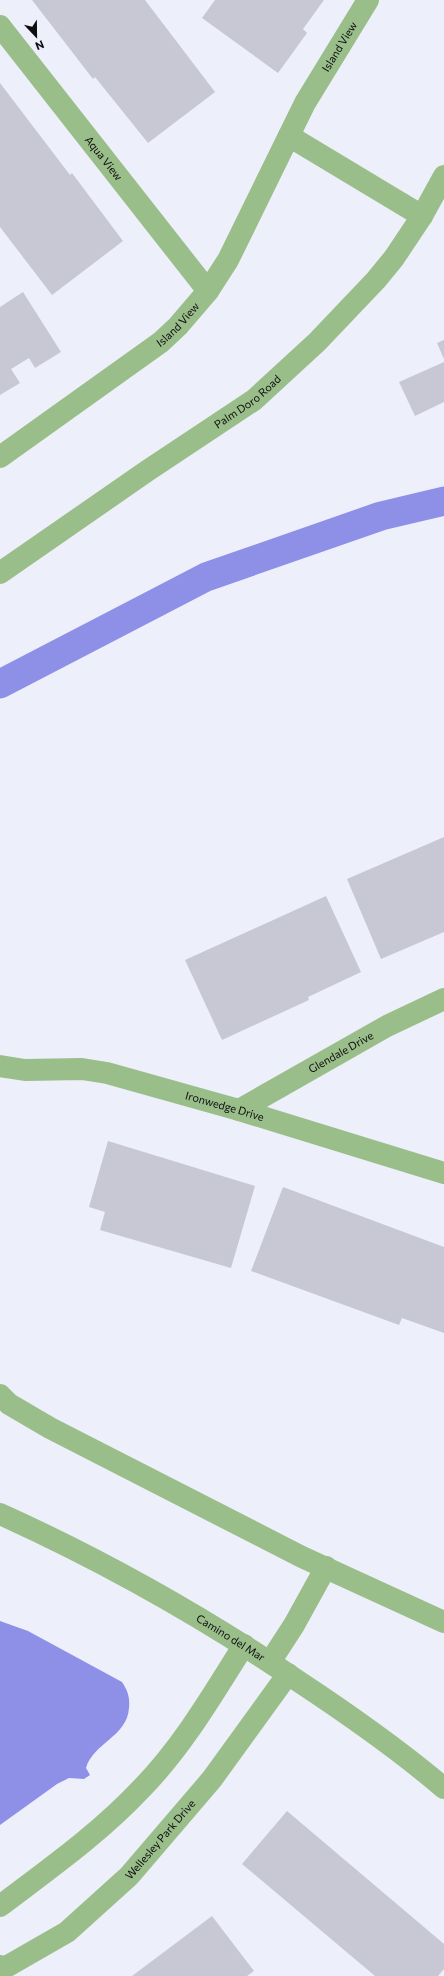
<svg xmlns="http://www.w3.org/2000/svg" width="444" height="1976" viewBox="0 0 444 1976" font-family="Commissioner,sans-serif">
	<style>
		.water { fill: #8d90e6 }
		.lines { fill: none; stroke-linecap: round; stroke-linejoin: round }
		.canal { stroke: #8d90e6; stroke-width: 29 }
		.building { fill: #c7c8d3 }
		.minor { stroke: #9abe89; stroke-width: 22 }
		.labels { text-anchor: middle; stroke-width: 3; stroke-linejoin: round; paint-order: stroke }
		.street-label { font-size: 11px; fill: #0d0d11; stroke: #edeffa }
	</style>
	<rect width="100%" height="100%" fill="#edeffa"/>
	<path class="water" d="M 0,1621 L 28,1631 L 122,1682 C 128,1691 130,1698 129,1708 C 127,1737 93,1743 86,1768 L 90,1775 L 84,1779 L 69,1778 L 57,1784 L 0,1825 Z"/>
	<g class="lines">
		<path class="canal" d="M 0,684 L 206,577 L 381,516 L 444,501"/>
	</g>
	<path class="building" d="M 32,0 L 145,0 L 215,92 L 148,143 L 95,77 L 93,79 Z
		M 215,0 L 324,0 L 303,29 L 307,33 L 278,73 L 202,18 Z
		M 0,83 L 70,175 L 72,173 L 123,241 L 52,295 L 0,227 Z
		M 23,292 L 61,352 L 35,368 L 29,358 L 11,369 L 20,383 L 0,395 L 0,307 Z
		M 444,340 L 444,359 L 437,343 Z
		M 444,362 L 444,402 L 415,416 L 399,382 Z
		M 444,837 L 444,932 L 381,959 L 347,879 Z
		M 326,896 L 361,972 L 308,997 L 309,1000 L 222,1040 L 185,960 Z
		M 108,1141 L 255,1186 L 231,1268 L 100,1230 L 105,1212 L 89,1207 Z
		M 283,1187 L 444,1247 L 444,1333 L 402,1318 L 399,1325 L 251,1271 Z
		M 287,1811 L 444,1944 L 444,1969 L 438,1976 L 375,1976 L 242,1864 Z
		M 212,1916 L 254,1971 L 247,1976 L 132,1976 Z"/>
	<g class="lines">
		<g class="minor">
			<path id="s1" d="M 0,26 L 208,291"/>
			<path d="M 289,136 L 422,216"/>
			<path id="s2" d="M 0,457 L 161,342 L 178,326 L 208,291 L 228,260 L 305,103 L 368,0"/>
			<path id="s3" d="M 0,573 L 147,471 L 254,400 L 317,342 L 376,280 L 394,258 L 422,216 L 444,176"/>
			<path id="s4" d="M 0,1066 L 25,1070 L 82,1069 L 107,1073 L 239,1110 L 444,1173"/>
			<path id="s5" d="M 239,1110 L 387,1026 L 444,999"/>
			<path d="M 0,1395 L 9,1404 L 50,1428 L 302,1557 L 444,1622"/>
			<path id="s6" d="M 0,1514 C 104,1561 203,1617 298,1681 C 348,1714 398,1749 444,1788"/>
			<path d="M 270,1662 L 294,1625 L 326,1567"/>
			<path d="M 0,1906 C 49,1869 100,1833 142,1788 C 183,1746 213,1694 244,1645"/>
			<path id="s7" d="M 0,1966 L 6,1967 L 67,1932 L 129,1876 L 212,1779 L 288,1674"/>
		</g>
	</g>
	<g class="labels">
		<g class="street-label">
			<text dy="4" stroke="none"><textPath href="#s2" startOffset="545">Island View</textPath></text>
			<text dy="4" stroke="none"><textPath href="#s1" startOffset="168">Aqua View</textPath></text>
			<text dy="4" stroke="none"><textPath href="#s2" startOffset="222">Island View</textPath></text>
			<text dy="4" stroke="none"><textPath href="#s3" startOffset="301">Palm Doro Road</textPath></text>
			<text dy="4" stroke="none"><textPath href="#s5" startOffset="117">Glendale Drive</textPath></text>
			<text dy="4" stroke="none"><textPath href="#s4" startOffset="230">Ironwedge Drive</textPath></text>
			<text dy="4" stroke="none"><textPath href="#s6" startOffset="262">Camino del Mar</textPath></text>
			<text dy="4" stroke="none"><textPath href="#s7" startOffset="208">Wellesley Park Drive</textPath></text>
		</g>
	</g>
	<g transform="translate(36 36) rotate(158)" stroke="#edeffa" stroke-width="3" paint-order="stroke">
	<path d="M0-3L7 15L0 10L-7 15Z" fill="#0d0d11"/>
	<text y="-6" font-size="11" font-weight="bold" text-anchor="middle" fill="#0d0d11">N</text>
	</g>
</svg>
